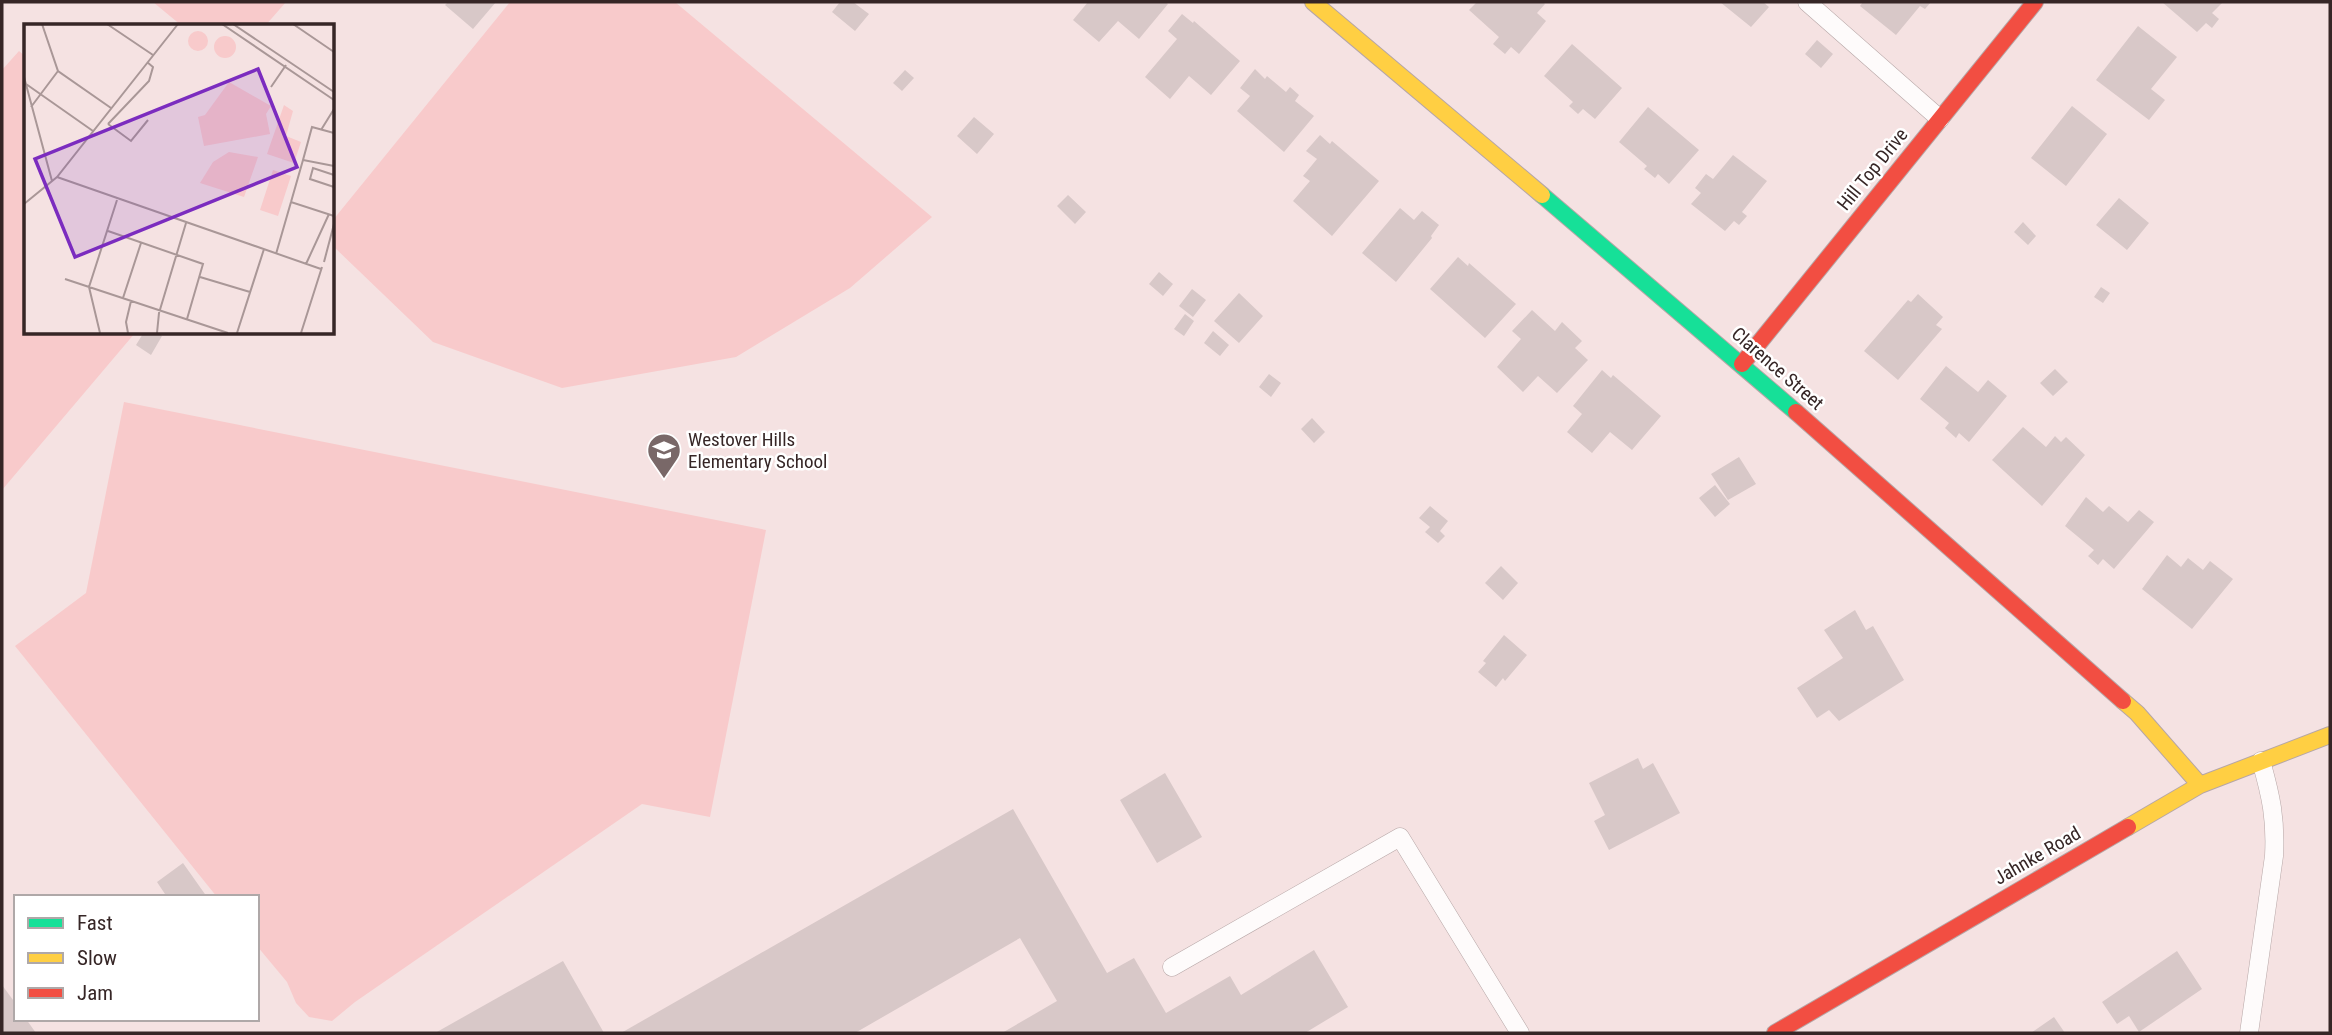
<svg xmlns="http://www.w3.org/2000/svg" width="2332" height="1035" viewBox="0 0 2332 1035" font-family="'Roboto Condensed',sans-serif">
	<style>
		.green { fill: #f8cacb }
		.building { fill: #d8c8c8 }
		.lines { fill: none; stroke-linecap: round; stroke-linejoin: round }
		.lane-casing { stroke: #b6a6a6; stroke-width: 19 }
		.fast-casing { stroke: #b6a6a6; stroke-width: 18 }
		.slow-casing { stroke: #b6a6a6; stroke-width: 18 }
		.jam-casing { stroke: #b6a6a6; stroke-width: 18 }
		.lane { stroke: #fefbfb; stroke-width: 18 }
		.fast { stroke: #16e098; stroke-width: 16 }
		.slow { stroke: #ffcf43; stroke-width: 16 }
		.jam { stroke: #f24e42; stroke-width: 16 }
		.labels { text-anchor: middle; stroke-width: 5; stroke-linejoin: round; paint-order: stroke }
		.street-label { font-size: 19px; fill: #362626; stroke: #fff }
		.poi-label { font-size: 19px; fill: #362626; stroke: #fff; text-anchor: start }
		.inset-road { fill: none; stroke: #a99797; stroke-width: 2 }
		.view { fill: #7b2cbf; fill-opacity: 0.15; stroke: #7b2cbf; stroke-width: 3.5 }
		.inset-edge { fill: none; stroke: #362626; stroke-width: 3.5 }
	</style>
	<rect width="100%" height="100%" fill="#f5e2e2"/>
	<path class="green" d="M 153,2 L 286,2 L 265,26 L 182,26 Z
		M 510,2 L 675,2 L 932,217 L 850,288 L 736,357 L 562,388 L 433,342 L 333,246 L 333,220 Z
		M 19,51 L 26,57 L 26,332 L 135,333 L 2,490 L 2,70 Z
		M 124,402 L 766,530 L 710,817 L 642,804 L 355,1002 L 332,1021 L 309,1017 L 296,1003 L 287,982 L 257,946 L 257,897 L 217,897 L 15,646 L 86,593 Z"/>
	<path class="building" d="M 448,2 L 496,2 L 473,29 L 445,5 Z
		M 840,2 L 853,2 L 869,14 L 855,31 L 832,12 Z
		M 1088,2 L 1165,2 L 1168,4 L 1139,39 L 1118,21 L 1099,42 L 1073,20 Z
		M 1477,2 L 1543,2 L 1545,4 L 1537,13 L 1546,21 L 1519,54 L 1511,47 L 1505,54 L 1493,44 L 1499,37 L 1469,10 Z
		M 1720,2 L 1763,2 L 1769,7 L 1751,27 Z
		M 1863,2 L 1931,2 L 1925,9 L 1920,6 L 1896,35 L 1860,6 Z
		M 2162,2 L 2223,2 L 2212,13 L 2219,19 L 2212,28 L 2206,23 L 2197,32 Z
		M 1182,14 L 1193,23 L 1194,21 L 1240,61 L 1211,95 L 1189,76 L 1170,99 L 1145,77 L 1177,39 L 1168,31 Z
		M 2138,26 L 2177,57 L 2151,89 L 2165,100 L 2149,120 L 2096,80 Z
		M 1817,40 L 1833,54 L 1821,68 L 1805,54 Z
		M 1572,44 L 1622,88 L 1595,119 L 1583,109 L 1578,114 L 1569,106 L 1573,102 L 1544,76 Z
		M 1255,69 L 1265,79 L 1267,76 L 1286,92 L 1290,87 L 1299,95 L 1295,101 L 1314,116 L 1284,152 L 1237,111 L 1250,96 L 1240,88 Z
		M 905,70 L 914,78 L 902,91 L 893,83 Z
		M 2072,106 L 2107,134 L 2066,186 L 2031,158 Z
		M 1648,107 L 1699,150 L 1669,184 L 1658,174 L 1655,178 L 1644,169 L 1647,166 L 1619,142 Z
		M 974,117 L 994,134 L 977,154 L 957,136 Z
		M 1320,135 L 1330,144 L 1332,141 L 1379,181 L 1332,236 L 1293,201 L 1310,181 L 1303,176 L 1317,159 L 1306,151 Z
		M 1733,155 L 1767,181 L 1742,212 L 1747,216 L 1739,225 L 1734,221 L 1725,231 L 1691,204 L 1701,193 L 1695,188 L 1706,174 L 1713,179 Z
		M 1068,195 L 1086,212 L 1075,224 L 1057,206 Z
		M 2119,198 L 2149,223 L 2127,250 L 2096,225 Z
		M 1400,208 L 1414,220 L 1422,211 L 1439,225 L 1431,236 L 1432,238 L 1396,282 L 1362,253 Z
		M 2023,222 L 2036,236 L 2028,245 L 2014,232 Z
		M 1458,257 L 1468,266 L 1469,263 L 1516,304 L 1485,338 L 1430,289 Z
		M 1159,272 L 1173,284 L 1163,296 L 1149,284 Z
		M 2101,287 L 2110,293 L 2103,303 L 2094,297 Z
		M 1192,289 L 1206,300 L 1193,317 L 1179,306 Z
		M 1239,293 L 1263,316 L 1239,343 L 1214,321 Z
		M 1918,294 L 1943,317 L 1936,325 L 1942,329 L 1898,380 L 1864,351 L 1908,300 L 1911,302 Z
		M 1532,310 L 1555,331 L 1562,322 L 1582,341 L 1575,348 L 1588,360 L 1557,393 L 1538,376 L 1523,392 L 1497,367 L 1521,339 L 1512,331 Z
		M 1185,314 L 1194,321 L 1184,336 L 1174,329 Z
		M 1213,331 L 1229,345 L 1220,356 L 1204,343 Z
		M 144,332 L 157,332 L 162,336 L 151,355 L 136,345 Z
		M 1946,366 L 1978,392 L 1988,380 L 2007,396 L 1969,442 L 1959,433 L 1956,438 L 1945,428 L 1949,423 L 1920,399 Z
		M 2055,369 L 2068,382 L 2053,396 L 2040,383 Z
		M 1602,370 L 1611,378 L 1613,375 L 1661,416 L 1632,450 L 1610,432 L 1592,453 L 1567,432 L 1582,414 L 1573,406 Z
		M 1269,374 L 1281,383 L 1271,397 L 1259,387 Z
		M 1312,418 L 1325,432 L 1314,443 L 1301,429 Z
		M 2023,427 L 2046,447 L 2055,436 L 2061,442 L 2066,437 L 2085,455 L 2042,506 L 1992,460 Z
		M 1739,457 L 1756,484 L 1728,500 L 1711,474 Z
		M 1715,485 L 1730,504 L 1715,517 L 1699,498 Z
		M 2086,497 L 2103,512 L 2109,506 L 2128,522 L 2139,510 L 2154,522 L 2114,569 L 2103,559 L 2098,565 L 2088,556 L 2094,550 L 2065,526 Z
		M 1430,506 L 1448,521 L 1440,531 L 1445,536 L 1438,543 L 1425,532 L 1430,527 L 1419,518 Z
		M 2167,555 L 2181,567 L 2188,558 L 2203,570 L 2210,561 L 2233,579 L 2192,629 L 2142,589 Z
		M 1501,566 L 1518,583 L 1503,600 L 1485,583 Z
		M 1855,610 L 1866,630 L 1873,626 L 1904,680 L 1839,721 L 1829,710 L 1817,718 L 1797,688 L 1843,658 L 1824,630 Z
		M 1504,635 L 1527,655 L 1505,681 L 1503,678 L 1496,687 L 1478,672 L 1486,663 L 1483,661 Z
		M 1638,758 L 1643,769 L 1653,763 L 1680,813 L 1609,850 L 1594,821 L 1605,815 L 1589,783 Z
		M 1165,773 L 1202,837 L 1157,863 L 1120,800 Z
		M 1013,809 L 1107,973 L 1134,958 L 1166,1013 L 1230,976 L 1241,995 L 1314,950 L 1348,1007 L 1305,1033 L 1002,1033 L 1057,1001 L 1020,938 L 855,1033 L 621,1033 Z
		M 183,863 L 207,897 L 167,897 L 157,882 Z
		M 2177,951 L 2202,989 L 2139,1032 L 2129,1016 L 2117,1024 L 2102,1002 Z
		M 563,961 L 604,1033 L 435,1033 Z
		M 2,985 L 16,1004 L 16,1019 L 26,1019 L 36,1033 L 2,1033 Z
		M 2054,1017 L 2065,1033 L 2031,1033 Z"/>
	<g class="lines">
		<g class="lane-casing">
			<path id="lane" d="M 1807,2 L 1940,119
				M 1172,967 L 1400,837 L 1520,1033
				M 2249,1033 L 2274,856 C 2276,819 2271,796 2261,761"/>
		</g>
		<g class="fast-casing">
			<path id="fast" d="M 1542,195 L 1796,412"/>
		</g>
		<g class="slow-casing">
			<path id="slow" d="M 1313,2 L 1542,195
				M 2123,701 L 2137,713 L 2200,785
				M 2128,827 L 2200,785 L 2330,735"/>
		</g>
		<g class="jam-casing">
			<path id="jam" d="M 1742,364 L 2035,2
				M 1796,412 L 2123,701
				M 1775,1033 L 2128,827"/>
		</g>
		<use href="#lane" class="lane"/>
		<use href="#fast" class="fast"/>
		<use href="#slow" class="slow"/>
		<use href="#jam" class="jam"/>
	</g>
	<defs>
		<g id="school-pin" transform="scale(1.75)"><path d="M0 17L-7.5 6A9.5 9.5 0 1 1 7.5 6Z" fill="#796868" stroke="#fff"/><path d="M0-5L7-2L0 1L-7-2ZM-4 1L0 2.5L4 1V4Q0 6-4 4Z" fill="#fff"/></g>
	</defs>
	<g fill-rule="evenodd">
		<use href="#school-pin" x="664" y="450"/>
	</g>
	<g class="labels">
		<g class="street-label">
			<text transform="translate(1872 169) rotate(-51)" y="7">Hill Top Drive</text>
			<text transform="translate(1778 368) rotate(41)" y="7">Clarence Street</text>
			<text transform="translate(2037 855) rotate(-30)" y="7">Jahnke Road</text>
		</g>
		<g class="poi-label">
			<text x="688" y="446">Westover Hills<tspan x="688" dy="22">Elementary School</tspan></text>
		</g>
	</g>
	<g transform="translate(24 24)">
		<rect width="310" height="310" fill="#f5e2e2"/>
		<path d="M164 17a10 10 0 1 1 20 0a10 10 0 1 1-20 0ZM190 23a11 11 0 1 1 22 0a11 11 0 1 1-22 0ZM 205,58 L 247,82 L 242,90 L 246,110 L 180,122 L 174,93 L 181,91 ZM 260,81 L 269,87 L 262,112 L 277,118 L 270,139 L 243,130 ZM 205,128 L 234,133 L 220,173 L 176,159 L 189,138 ZM 249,146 L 267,152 L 254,192 L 236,186 Z" fill="#f8cacb"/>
		<path class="inset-road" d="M 18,0 L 34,47 L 87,84M 83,0 L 129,31M 198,0 L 310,76M 209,0 L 310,68M 269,0 L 310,28M 0,53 L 28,157M 2,60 L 69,107M 247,63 L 262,41M 7,83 L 34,47M 84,100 L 125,57 L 129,43 L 123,38M 84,100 L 107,117 L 124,96M 297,106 L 310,85M 310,109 L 288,103 L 279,136 L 310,142M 310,151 L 289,144 L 286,155 L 310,163M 33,153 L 297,245M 267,178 L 279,136M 0,180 L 33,153 L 154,0M 84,207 L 179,240 L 163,295M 252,230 L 267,178 L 310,192M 300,238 L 310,200M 282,240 L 305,190M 176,253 L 226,268M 41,255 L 204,309M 99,274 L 117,219M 76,309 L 65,263 L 93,176M 104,309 L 102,298 L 107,277M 133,309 L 135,289 L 162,199M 213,309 L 240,225M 277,309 L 298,243"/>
		<path class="view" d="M 234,45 L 273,143 L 51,233 L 11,135 Z"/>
		<rect width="310" height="310" class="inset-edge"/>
	</g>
	<rect width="2332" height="1035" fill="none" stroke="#362626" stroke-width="7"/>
	<rect x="14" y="895" width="245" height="126" fill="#ffffff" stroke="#afa8a8" stroke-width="2"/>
	<rect x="28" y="918" width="35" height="10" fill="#16e098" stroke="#afa8a8" stroke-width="2"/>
	<text x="77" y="930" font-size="21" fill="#362626">Fast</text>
	<rect x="28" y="953" width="35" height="10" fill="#ffcf43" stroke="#afa8a8" stroke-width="2"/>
	<text x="77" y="965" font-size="21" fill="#362626">Slow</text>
	<rect x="28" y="988" width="35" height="10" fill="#f24e42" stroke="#afa8a8" stroke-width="2"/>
	<text x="77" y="1000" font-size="21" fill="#362626">Jam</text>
</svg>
